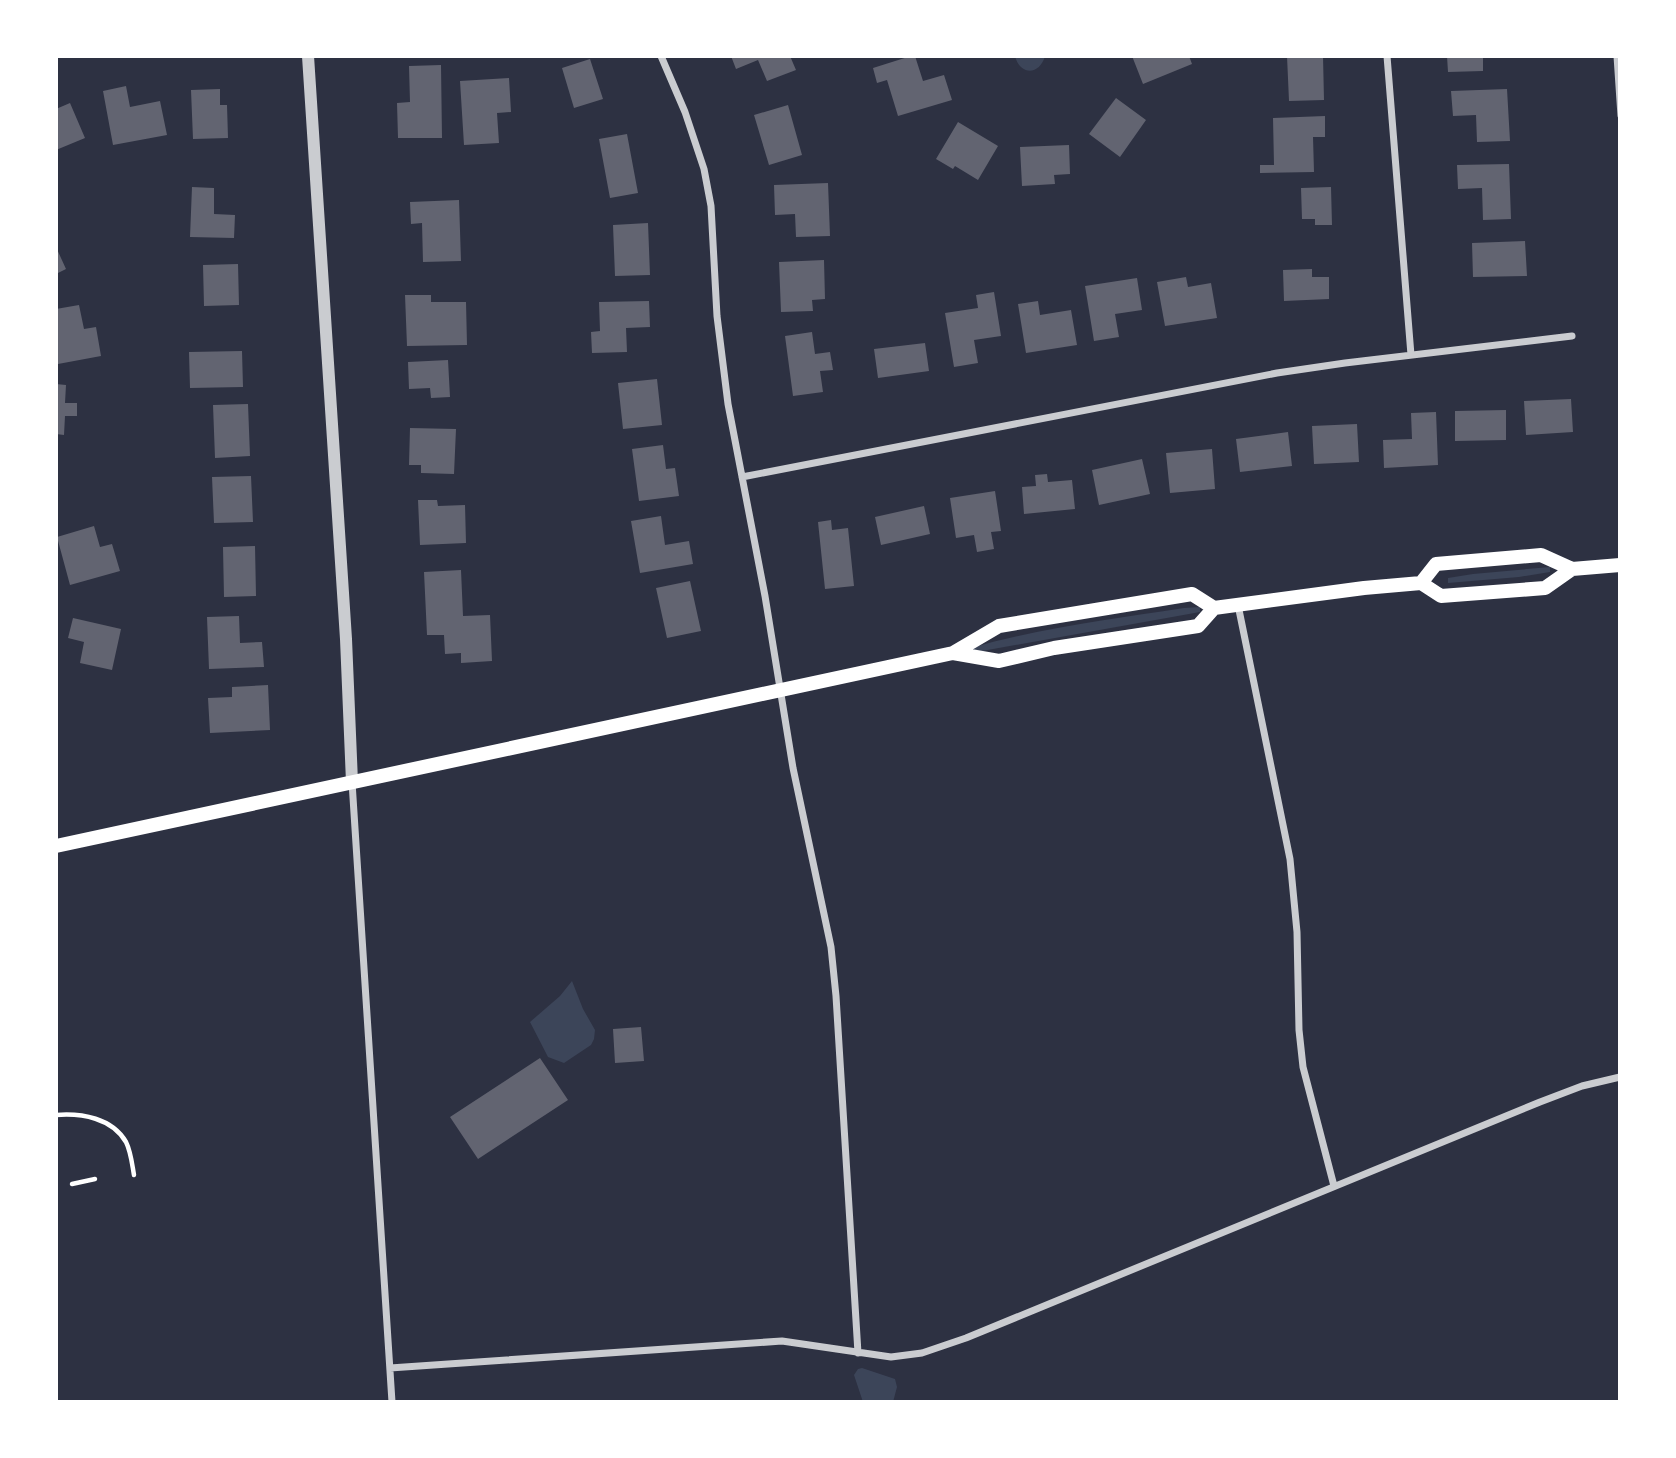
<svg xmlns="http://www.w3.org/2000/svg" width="1676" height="1458" viewBox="0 0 1676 1458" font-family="Montserrat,sans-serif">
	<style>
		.green { fill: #3c4559 }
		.building { fill: #626471 }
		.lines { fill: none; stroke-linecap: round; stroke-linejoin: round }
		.path { stroke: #fff; stroke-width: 4.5 }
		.service { stroke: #caccd0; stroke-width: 5 }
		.minor { stroke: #caccd0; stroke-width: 7 }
		.tertiary { stroke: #caccd0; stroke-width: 12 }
		.secondary { stroke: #fff; stroke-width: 14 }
	</style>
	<rect width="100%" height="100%" fill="#2d3142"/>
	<path class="green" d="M 1015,56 L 1045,56 C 1040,75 1020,76 1015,56 Z
		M 1550,567 L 1550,572 L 1519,577 L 1448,583 L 1448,578 L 1473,574 Z
		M 1200,607 L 1200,612 L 971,653 L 971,648 C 1040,628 1113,619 1184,608 Z
		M 572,981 L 583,1009 L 595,1030 L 594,1039 L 591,1045 L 564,1063 L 548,1057 L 530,1022 L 560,996 Z
		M 862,1368 L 895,1379 L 897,1387 L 893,1402 L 863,1402 L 854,1375 L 858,1369 Z"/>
	<path class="building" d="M 731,56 L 790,56 L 796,70 L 767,81 L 758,60 L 736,69 Z
		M 911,56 L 915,56 L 923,81 L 944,75 L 952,100 L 898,116 L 887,80 L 877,83 L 873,68 Z
		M 1132,56 L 1189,56 L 1192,64 L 1143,84 Z
		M 1287,56 L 1323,56 L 1324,100 L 1289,101 Z
		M 1447,56 L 1483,56 L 1483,71 L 1448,72 Z
		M 590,59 L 603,99 L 574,108 L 562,68 Z
		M 441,65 L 442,138 L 398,138 L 397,103 L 410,102 L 409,66 Z
		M 509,78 L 511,112 L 497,113 L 499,143 L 464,145 L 460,81 Z
		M 126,86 L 130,107 L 160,101 L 167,135 L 113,145 L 103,91 Z
		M 220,89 L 220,105 L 227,105 L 228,138 L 193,139 L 191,90 Z
		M 1507,89 L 1510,141 L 1477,142 L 1476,115 L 1453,116 L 1451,91 Z
		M 1116,98 L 1146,120 L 1120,157 L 1089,134 Z
		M 70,103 L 85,138 L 56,150 L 56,109 Z
		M 788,105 L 802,155 L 769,165 L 754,115 Z
		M 1325,116 L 1325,137 L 1313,137 L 1314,172 L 1260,173 L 1260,165 L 1274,165 L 1273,118 Z
		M 958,122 L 998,146 L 978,180 L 955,166 L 953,169 L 936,159 Z
		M 627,134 L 638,193 L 610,198 L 599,139 Z
		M 1069,145 L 1070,174 L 1054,175 L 1055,184 L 1022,186 L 1020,147 Z
		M 1509,164 L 1511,219 L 1483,220 L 1482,188 L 1458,189 L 1457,165 Z
		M 828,183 L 830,236 L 796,237 L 795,214 L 775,215 L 774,185 Z
		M 192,187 L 214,188 L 214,214 L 235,215 L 234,238 L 190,237 Z
		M 1331,187 L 1332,225 L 1315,225 L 1315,219 L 1302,219 L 1301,188 Z
		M 459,200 L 461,261 L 423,262 L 422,223 L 411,224 L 410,202 Z
		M 648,223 L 650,275 L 615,276 L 613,225 Z
		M 1525,241 L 1527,276 L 1473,277 L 1472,243 Z
		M 56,247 L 66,269 L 56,274 Z
		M 824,260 L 825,299 L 812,300 L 813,311 L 781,312 L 779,262 Z
		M 238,264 L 239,305 L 204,306 L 203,265 Z
		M 1312,269 L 1312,277 L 1329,277 L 1329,299 L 1284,301 L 1283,270 Z
		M 1186,277 L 1188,287 L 1211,283 L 1217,318 L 1165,326 L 1157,282 Z
		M 1137,278 L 1142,310 L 1115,314 L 1119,337 L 1094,341 L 1085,286 Z
		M 994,292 L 1001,336 L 974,340 L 978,363 L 954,367 L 945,313 L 978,308 L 976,295 Z
		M 405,295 L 431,295 L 431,302 L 466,302 L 467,345 L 407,346 Z
		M 649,301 L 650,327 L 626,328 L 627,352 L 592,353 L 591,332 L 600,331 L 599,302 Z
		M 1038,301 L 1040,315 L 1071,310 L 1077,345 L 1026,353 L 1018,304 Z
		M 79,305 L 84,329 L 96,327 L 101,356 L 58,364 L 56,353 L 56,309 Z
		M 812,332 L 815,354 L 830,352 L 833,370 L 820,371 L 823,392 L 793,396 L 785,336 Z
		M 925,343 L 929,371 L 878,378 L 874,349 Z
		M 242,351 L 243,387 L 190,388 L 189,352 Z
		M 448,360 L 450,397 L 431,398 L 430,388 L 409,389 L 408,362 Z
		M 657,379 L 662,425 L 623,429 L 618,383 Z
		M 56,384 L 66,385 L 65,403 L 77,403 L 77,416 L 65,416 L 64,435 L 56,434 Z
		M 1571,399 L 1573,432 L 1526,435 L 1524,401 Z
		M 248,404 L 250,456 L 215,458 L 213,405 Z
		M 1506,410 L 1506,440 L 1455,441 L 1455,411 Z
		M 1436,412 L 1438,465 L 1384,468 L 1383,440 L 1412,439 L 1411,413 Z
		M 1357,424 L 1359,462 L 1314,464 L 1312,426 Z
		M 410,428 L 456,429 L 454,474 L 421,473 L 421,465 L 409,465 Z
		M 1288,432 L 1292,466 L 1240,472 L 1236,439 Z
		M 663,445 L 666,469 L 675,468 L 679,496 L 639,501 L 632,449 Z
		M 1212,449 L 1215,489 L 1170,493 L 1166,453 Z
		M 1142,459 L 1150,494 L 1099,505 L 1092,470 Z
		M 1047,474 L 1048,482 L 1072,480 L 1075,509 L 1024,514 L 1022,487 L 1036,486 L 1035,475 Z
		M 251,476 L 253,522 L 214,523 L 212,477 Z
		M 995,491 L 1001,531 L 991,532 L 994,549 L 977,552 L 974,535 L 956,538 L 950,498 Z
		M 418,500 L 437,500 L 438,506 L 465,505 L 466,543 L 420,545 Z
		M 924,506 L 930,534 L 881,545 L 875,517 Z
		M 661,516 L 665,545 L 689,541 L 693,564 L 640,573 L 631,521 Z
		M 831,520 L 832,530 L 848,528 L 854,586 L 825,589 L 818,522 Z
		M 94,526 L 100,547 L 112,544 L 120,571 L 70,585 L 57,537 Z
		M 255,546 L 256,596 L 224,597 L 223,547 Z
		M 461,570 L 463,616 L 490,615 L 492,661 L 461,663 L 461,653 L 445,654 L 444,635 L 427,635 L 424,572 Z
		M 690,581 L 701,631 L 667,638 L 656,588 Z
		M 239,616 L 240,643 L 262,642 L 264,667 L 209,669 L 207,617 Z
		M 73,618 L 121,629 L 112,670 L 80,663 L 84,642 L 68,638 Z
		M 268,685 L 270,730 L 210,733 L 208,698 L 232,697 L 232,687 Z
		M 641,1027 L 644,1061 L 615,1063 L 613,1029 Z
		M 540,1058 L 568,1100 L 478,1159 L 450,1117 Z"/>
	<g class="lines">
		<path class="path" d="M 56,1115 C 82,1113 112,1118 126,1142 C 131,1152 132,1164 134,1175
			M 72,1184 L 95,1179"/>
		<path class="service" d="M 1616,56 L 1620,116"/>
		<path class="minor" d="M 661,56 L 685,112 L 704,169 L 711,206 L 717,316 L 728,404 L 765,596 L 793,768 L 831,947 L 836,996 L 858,1353
			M 1387,56 L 1411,355
			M 742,477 L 1277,373 L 1345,363 L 1572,336
			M 1238,605 L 1290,859 L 1297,932 L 1299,1030 L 1303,1067 L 1334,1186
			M 352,782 L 392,1402
			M 390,1368 L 782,1341 L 891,1357 L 922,1353 L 966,1338 L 1540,1102 L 1582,1086 L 1620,1077"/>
		<path class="tertiary" d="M 308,56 L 346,639 L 352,782"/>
		<path class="secondary" d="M 1421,583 L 1436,564 L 1541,555 L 1572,569 L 1620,565
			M 953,653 L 999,661 L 1054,648 L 1198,626 L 1214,608
			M 56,846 L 953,653 L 999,626 L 1192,594 L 1214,608 L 1364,588 L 1421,583 L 1441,596 L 1545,588 L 1572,569"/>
	</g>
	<rect width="1676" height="1458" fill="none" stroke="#ffffff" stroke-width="116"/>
</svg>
